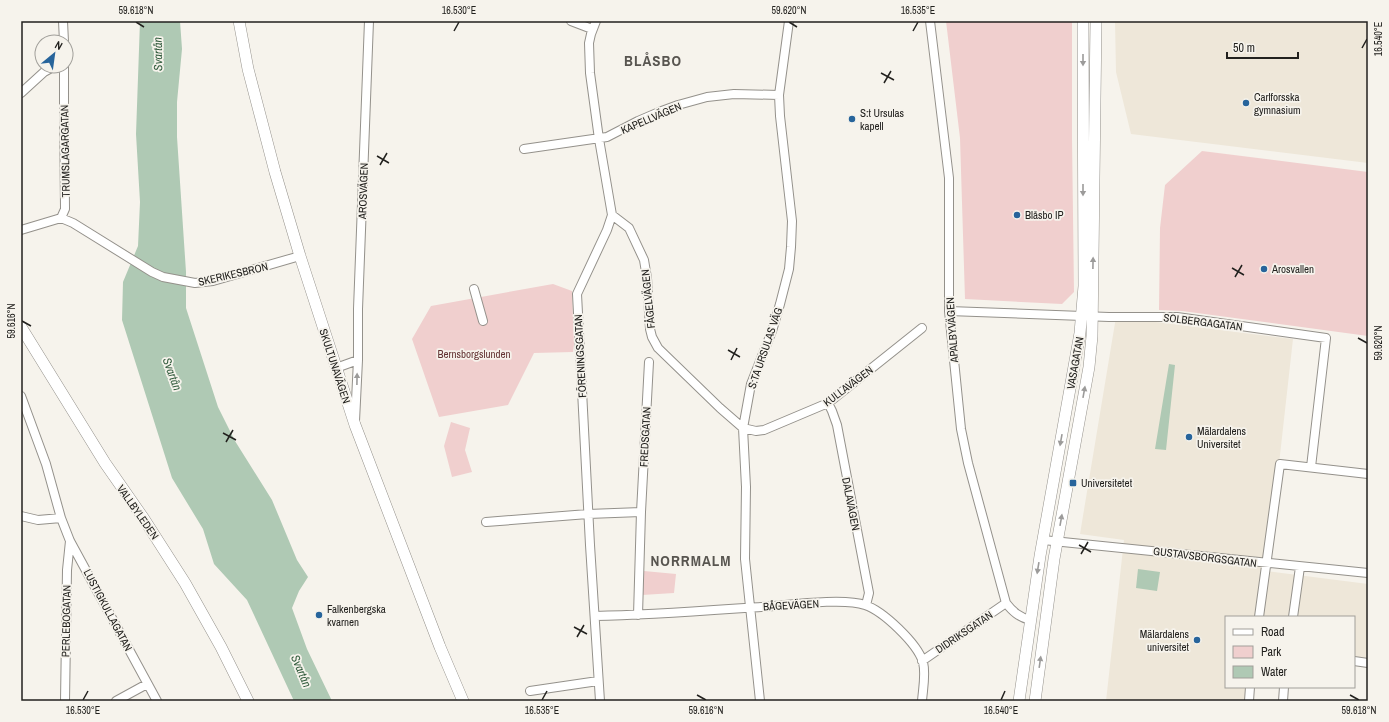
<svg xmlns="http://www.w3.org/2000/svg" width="1389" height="722" viewBox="0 0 1389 722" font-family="'Archivo Narrow',sans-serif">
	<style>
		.built { fill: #eee7d9 }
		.green { fill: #f0cfce }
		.water { fill: #afc9b4 }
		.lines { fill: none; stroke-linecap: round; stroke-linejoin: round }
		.street-casing { stroke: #94918b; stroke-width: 10 }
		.secondary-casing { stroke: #94918b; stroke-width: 12 }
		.street { stroke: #fff; stroke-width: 8 }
		.secondary { stroke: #fff; stroke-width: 11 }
		.oneway { fill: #9c9b9a }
		.ticks { fill: none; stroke: #22211e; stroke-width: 1.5 }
		.poi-dot { fill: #27649b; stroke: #f6f3ec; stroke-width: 1.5 }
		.labels { text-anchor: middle; stroke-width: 3.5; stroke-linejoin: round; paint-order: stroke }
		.poi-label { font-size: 11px; fill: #22211e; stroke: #f6f3ec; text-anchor: start }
		.street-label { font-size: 11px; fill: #22211e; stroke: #f6f3ec }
		.park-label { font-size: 11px; fill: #643333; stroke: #f6f3ec }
		.water-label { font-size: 12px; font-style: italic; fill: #325c3d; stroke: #f6f3ec }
		.district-label { font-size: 15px; font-weight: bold; letter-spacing: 1px; fill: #585550; stroke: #f6f3ec }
		.neatline { fill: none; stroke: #22211e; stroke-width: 1.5 }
		.ticks-label { font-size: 10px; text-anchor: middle; fill: #22211e }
	</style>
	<rect width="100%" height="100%" fill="#f6f3ec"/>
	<path class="built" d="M 1115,21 L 1368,21 L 1368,163 L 1131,134 L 1116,72 Z
		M 1116,317 L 1293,339 L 1267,571 L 1368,584 L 1368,647 L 1366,658 L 1354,657 L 1354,617 L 1226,617 L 1226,687 L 1252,687 L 1251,701 L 1106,701 L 1124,540 L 1080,534 Z"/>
	<path class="green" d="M 946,21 L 1072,21 L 1072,138 L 1074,292 L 1062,304 L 965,299 L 960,138 Z
		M 1202,151 L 1368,172 L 1368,336 L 1182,311 L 1159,310 L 1160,228 L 1165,185 Z
		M 553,284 L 572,291 L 574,344 L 573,352 L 534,353 L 508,405 L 439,417 L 412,339 L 431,306 Z
		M 451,422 L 470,428 L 465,450 L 472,472 L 452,477 L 444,446 Z
		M 644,571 L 676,574 L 674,593 L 642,595 Z"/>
	<path class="water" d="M 140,21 L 180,21 L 182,49 L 177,102 L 177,137 L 186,272 L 186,308 L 218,407 L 235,441 L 272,500 L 297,560 L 308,577 L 299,591 L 292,608 L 307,649 L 332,701 L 294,701 L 247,600 L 214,564 L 203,529 L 172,478 L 122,320 L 123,282 L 138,246 L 140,202 L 136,134 Z
		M 1169,364 L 1175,365 L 1166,450 L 1155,449 Z
		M 1138,569 L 1160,572 L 1157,591 L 1136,588 Z"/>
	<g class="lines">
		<g class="street-casing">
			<path id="street" d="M 63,21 L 64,42
				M 571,21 L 592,29
				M 596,21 L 591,34 L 589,43 L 590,73 L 599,139 L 612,215 L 607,230 L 577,294 L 590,545 L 600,701
				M 930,21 L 949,178 L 949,311 L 961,429 L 968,463 L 1006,603 C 1013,612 1019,617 1030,620
				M 21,93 L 44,72 L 55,66
				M 524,149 L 607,137 L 638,121 L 659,112 L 678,105 L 707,97 L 734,94 L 779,95
				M 612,215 L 629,228 L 644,260 L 647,278 L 650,329 L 652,337 L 658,348 L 720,408 L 743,428 L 756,431 L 764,430 L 828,403 L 922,328
				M 61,218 L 73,223 L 152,272 L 163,277 L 195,283 L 213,281 L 300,256
				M 21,230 L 61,218 L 65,209 L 64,103 L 64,66
				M 474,289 L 483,321
				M 949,311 L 1109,317 L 1177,317 L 1326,338 L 1311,467
				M 336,368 L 358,360 L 358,309 L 369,21
				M 21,396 L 46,464 L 61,518 L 70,541 L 157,701
				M 828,403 L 832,411 L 837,425 L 869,593 L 866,605
				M 355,421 L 358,360
				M 21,516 L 38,520 L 61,518
				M 486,522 L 588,514 L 641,512 L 649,362
				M 1043,540 C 1151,550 1260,563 1368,573
				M 638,615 L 641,512
				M 595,616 C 655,615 714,610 774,606 C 796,604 846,598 865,605 C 883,611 917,643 923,662 C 926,674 923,688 922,701
				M 1259,617 L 1280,464 L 1368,474
				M 1293,617 L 1300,567
				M 922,661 L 1006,603
				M 1354,661 L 1368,663
				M 530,691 L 598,681
				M 65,701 L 67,570 L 70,541
				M 116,701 L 147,684
				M 760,701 L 745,559 L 746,487 L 743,428 L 751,384 L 772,331 L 780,304 L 789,269 L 791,247 L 792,221 L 780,116 L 779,95 L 789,21
				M 1249,701 L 1250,687
				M 1283,701 L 1284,687"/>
		</g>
		<g class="secondary-casing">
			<path id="secondary" d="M 239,21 L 248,69 L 275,172 L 300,256 L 355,425 L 440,647 L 463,701
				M 21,327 L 105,463 L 144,519 L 185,583 L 221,647 L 248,701
				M 1019,701 L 1040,556 L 1080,333 L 1084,286 L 1083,21
				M 1035,701 L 1054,559 L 1089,367 L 1092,336 L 1096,21"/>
		</g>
		<use href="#street" class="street"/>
		<use href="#secondary" class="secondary"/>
	</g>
	<defs><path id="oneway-solid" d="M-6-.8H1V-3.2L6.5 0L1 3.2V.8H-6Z"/></defs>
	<g class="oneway">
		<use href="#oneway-solid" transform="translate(1083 60) rotate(90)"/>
		<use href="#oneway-solid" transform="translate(1083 190) rotate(90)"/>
		<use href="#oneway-solid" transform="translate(1093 263) rotate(-89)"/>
		<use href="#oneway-solid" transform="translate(357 379) rotate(-89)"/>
		<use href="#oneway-solid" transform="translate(1084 392) rotate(-80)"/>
		<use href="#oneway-solid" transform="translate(1061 440) rotate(100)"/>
		<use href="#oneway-solid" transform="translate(1061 520) rotate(-80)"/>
		<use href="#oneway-solid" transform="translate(1038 568) rotate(99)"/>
		<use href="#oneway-solid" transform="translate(1040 662) rotate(-82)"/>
	</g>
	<path class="ticks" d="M 136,22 L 144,27M 789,22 L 797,27M 454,31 L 459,22M 913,31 L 918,22M 1362,48 L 1367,39M 881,73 L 894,80M 884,83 L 891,71M 377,156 L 389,163M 380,165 L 387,153M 1232,268 L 1244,275M 1235,277 L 1242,265M 22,321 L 31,326M 1358,338 L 1367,343M 728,350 L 740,357M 731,360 L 737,348M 223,433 L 236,440M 226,442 L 233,430M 1079,545 L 1091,552M 1081,554 L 1088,542M 574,627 L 587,634M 577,637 L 584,625M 697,695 L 706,700M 1350,695 L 1359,700M 83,700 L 88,691M 542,700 L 547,691M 1001,700 L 1005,691"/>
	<g class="poi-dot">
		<circle cx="1246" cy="103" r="4"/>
		<circle cx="852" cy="119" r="4"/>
		<circle cx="1017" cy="215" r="4"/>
		<circle cx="1264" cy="269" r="4"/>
		<circle cx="1189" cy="437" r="4"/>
		<rect x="1069" y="479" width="8" height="8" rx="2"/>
		<circle cx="319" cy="615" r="4"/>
		<circle cx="1197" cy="640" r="4"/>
	</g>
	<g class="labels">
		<g class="poi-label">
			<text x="1254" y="101">Carlforsska<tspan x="1254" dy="13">gymnasium</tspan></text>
			<text x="860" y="117">S:t Ursulas<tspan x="860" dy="13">kapell</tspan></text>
			<text x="1025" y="219">Blåsbo IP</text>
			<text x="1272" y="273">Arosvallen</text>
			<text x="1197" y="435">Mälardalens<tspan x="1197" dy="13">Universitet</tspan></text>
			<text x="1081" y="487">Universitetet</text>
			<text x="327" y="613">Falkenbergska<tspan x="327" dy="13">kvarnen</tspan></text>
			<text x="1189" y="638" text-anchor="end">Mälardalens<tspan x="1189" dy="13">universitet</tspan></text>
		</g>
		<g class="street-label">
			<text transform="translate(651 118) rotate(-23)" y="4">KAPELLVÄGEN</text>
			<text transform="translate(65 151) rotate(-91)" y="4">TRUMSLAGARGATAN</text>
			<text transform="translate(363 191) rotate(-88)" y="4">AROSVÄGEN</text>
			<text transform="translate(233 274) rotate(-13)" y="4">SKERIKESBRON</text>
			<text transform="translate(648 299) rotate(-96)" y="4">FÅGELVÄGEN</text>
			<text transform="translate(1203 322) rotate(7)" y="4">SOLBERGAGATAN</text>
			<text transform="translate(952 330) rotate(-94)" y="4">APALBYVÄGEN</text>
			<text transform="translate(765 348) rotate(-71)" y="4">S:TA URSULAS VÄG</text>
			<text transform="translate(580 356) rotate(-93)" y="4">FÖRENINGSGATAN</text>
			<text transform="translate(1075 363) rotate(-80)" y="4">VASAGATAN</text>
			<text transform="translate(335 366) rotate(72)" y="4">SKULTUNAVÄGEN</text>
			<text transform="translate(848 386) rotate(-37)" y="4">KULLAVÄGEN</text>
			<text transform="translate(645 437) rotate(-87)" y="4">FREDSGATAN</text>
			<text transform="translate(851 504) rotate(79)" y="4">DALAVÄGEN</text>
			<text transform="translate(138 512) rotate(55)" y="4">VALLBYLEDEN</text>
			<text transform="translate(1205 557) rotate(7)" y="4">GUSTAVSBORGSGATAN</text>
			<text transform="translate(791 605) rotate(-3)" y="4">BÅGEVÄGEN</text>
			<text transform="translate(108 610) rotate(62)" y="4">LUSTIGKULLAGATAN</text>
			<text transform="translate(66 621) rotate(-89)" y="4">PERLEBOGATAN</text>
			<text transform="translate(964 632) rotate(-34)" y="4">DIDRIKSGATAN</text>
		</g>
		<g class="park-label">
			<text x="474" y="358">Bernsborgslunden</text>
		</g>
		<g class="water-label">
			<text transform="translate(158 54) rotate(-91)" y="4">Svartån</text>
			<text transform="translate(172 374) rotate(70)" y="4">Svartån</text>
			<text transform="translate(301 671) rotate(67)" y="4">Svartån</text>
		</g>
		<g class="district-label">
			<text x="653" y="66">BLÅSBO</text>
			<text x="691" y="566">NORRMALM</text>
		</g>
	</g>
	<rect width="1389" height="722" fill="none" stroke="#f6f3ec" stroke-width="44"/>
	<rect x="1225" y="616" width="130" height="72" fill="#f6f3ec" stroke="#a19f9a"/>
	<rect x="1233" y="629" width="20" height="6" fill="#ffffff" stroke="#a19f9a"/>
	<text x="1261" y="636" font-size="12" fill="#22211e">Road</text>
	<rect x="1233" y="646" width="20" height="12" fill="#f0cfce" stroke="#a19f9a"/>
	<text x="1261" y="656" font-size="12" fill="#22211e">Park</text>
	<rect x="1233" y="666" width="20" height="12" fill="#afc9b4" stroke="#a19f9a"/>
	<text x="1261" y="676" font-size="12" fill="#22211e">Water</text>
	<g transform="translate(54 54) rotate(29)"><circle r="19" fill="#f6f3ec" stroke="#a19f9a"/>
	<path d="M0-3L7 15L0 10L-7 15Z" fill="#27649b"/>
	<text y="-6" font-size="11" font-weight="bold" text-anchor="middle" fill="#22211e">N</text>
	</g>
	<path d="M1227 52v6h71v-6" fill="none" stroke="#22211e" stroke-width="2"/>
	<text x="1233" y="52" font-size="12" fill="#22211e" stroke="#f6f3ec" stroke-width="3" paint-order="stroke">50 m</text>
	<rect x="22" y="22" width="1345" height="678" class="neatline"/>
	<g class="ticks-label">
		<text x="136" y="14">59.618°N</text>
		<text x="459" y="14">16.530°E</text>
		<text x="789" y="14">59.620°N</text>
		<text x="918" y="14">16.535°E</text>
		<text transform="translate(1378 39) rotate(-90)" y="4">16.540°E</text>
		<text transform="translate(11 321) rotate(-90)" y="4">59.616°N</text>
		<text transform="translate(1378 343) rotate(-90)" y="4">59.620°N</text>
		<text x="83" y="714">16.530°E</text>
		<text x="542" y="714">16.535°E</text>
		<text x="706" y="714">59.616°N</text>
		<text x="1001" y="714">16.540°E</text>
		<text x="1359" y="714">59.618°N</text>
	</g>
</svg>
